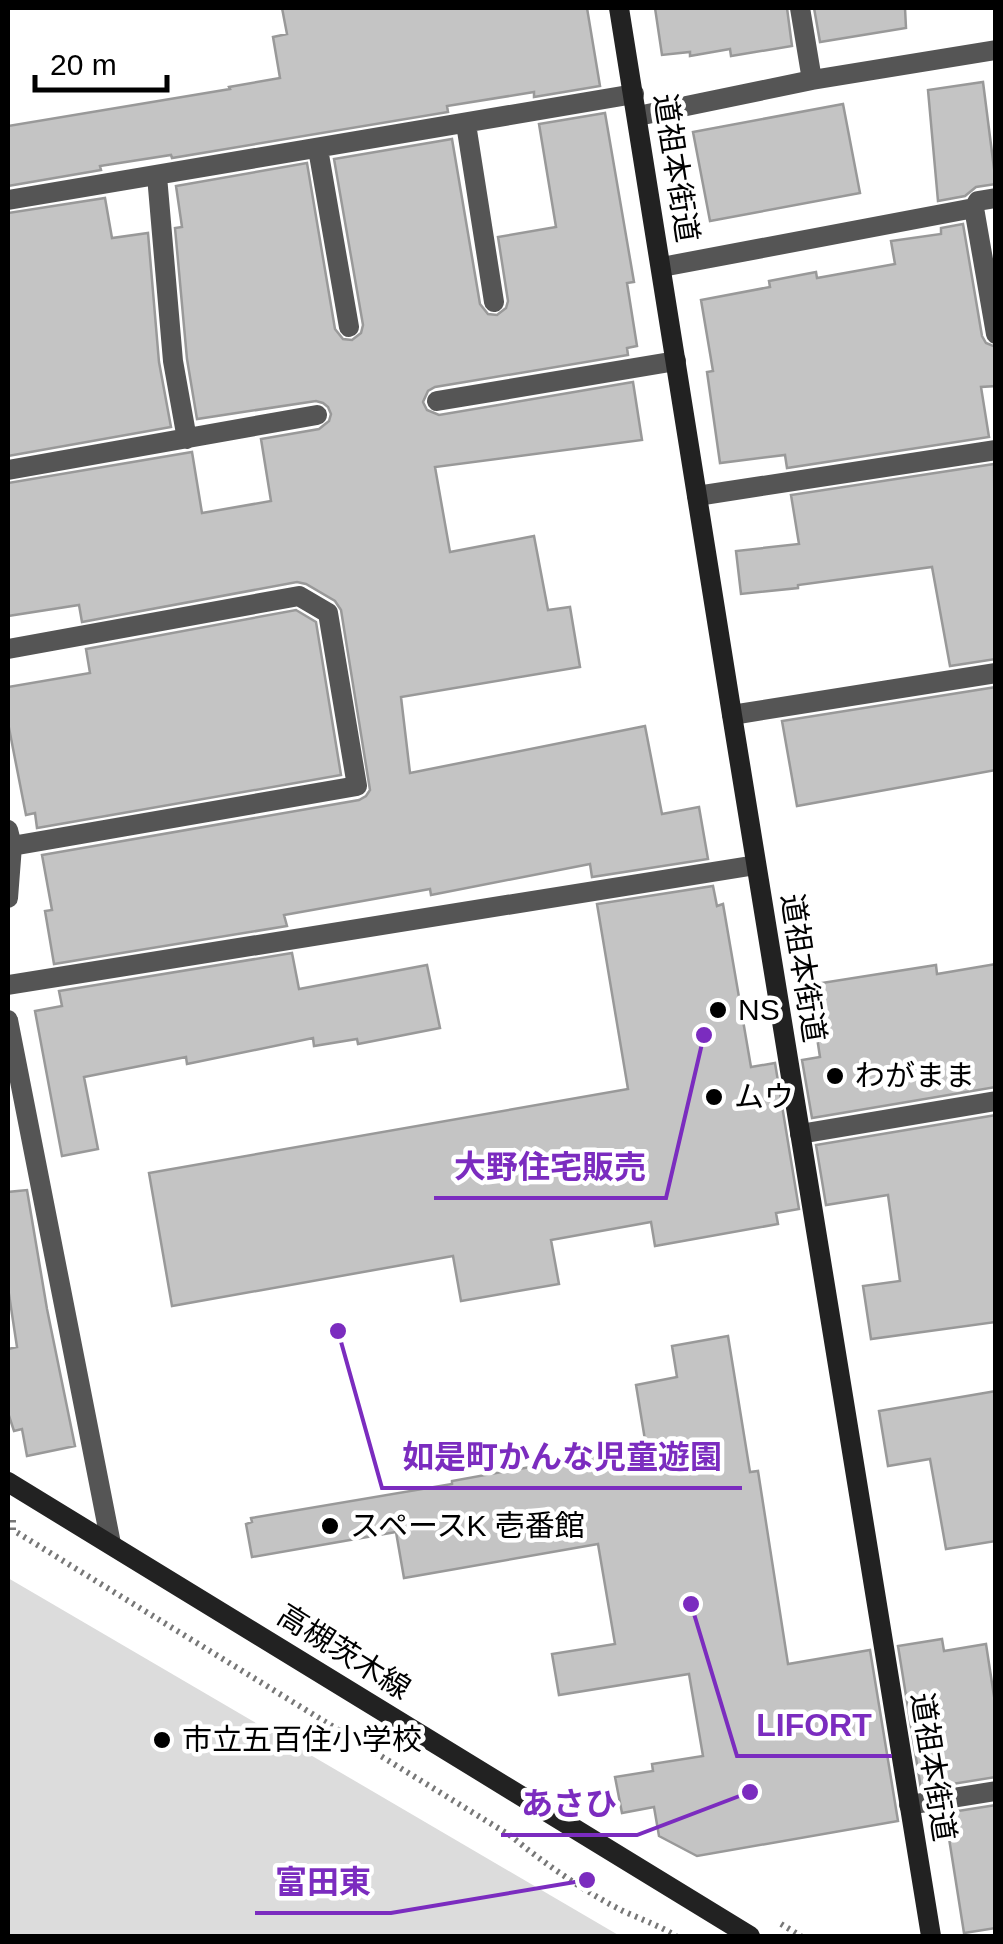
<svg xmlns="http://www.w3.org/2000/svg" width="1003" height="1944" viewBox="0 0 1003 1944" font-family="Helvetica,'Noto Sans JP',sans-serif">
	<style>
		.green { fill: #dcdcdc }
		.building { fill: #c4c4c4; stroke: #999; stroke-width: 2.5 }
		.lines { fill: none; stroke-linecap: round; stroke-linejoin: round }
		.path { stroke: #777; stroke-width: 6; stroke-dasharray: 2.5 5; stroke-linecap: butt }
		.street { stroke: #555; stroke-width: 20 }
		.secondary { stroke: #222; stroke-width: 20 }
		.poi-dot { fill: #000; stroke: #fff; stroke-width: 4 }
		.labels { text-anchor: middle; stroke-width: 9; stroke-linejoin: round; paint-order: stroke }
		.street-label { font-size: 30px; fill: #000; stroke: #fff }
		.poi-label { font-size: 30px; fill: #000; stroke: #fff; text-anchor: start }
		.leader { fill: none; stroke: #7b2cbf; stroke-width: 4 }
		.callout-dot { fill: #7b2cbf; stroke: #fff; stroke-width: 4 }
		.callout-label { font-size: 32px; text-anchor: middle; font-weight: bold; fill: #7b2cbf; stroke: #fff; stroke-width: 9; stroke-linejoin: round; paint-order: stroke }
	</style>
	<rect width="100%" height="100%" fill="#fff"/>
	<path class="green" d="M 8,1578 L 620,1936 L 8,1936 Z"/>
	<path class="building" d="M 282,8 L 587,8 L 600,86 L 534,97 L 534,92 L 447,106 L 448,112 L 172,158 L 171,155 L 100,166 L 101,170 L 8,186 L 8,126 L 230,89 L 229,87 L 280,78 L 273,37 L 287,34 Z
		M 655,8 L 787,8 L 792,46 L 731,56 L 730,49 L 690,56 L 690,52 L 662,55 Z
		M 814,8 L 905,8 L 906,28 L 820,42 Z
		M 983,82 L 996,184 L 976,187 L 965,196 L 938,201 L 928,90 Z
		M 843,104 L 860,193 L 710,221 L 693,132 Z
		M 605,113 L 634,282 L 627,283 L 637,346 L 627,348 L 628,355 L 435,387 L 428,391 L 423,402 L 427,410 L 439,415 L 633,382 L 642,440 L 435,467 L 450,552 L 534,536 L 548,610 L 570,607 L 580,667 L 401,697 L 410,773 L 645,726 L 662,814 L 699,807 L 708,859 L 592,877 L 590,864 L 431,895 L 430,889 L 284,915 L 287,926 L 54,964 L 45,911 L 52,910 L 42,855 L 359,800 L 366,796 L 370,790 L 341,610 L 335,601 L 306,584 L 297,582 L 82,622 L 79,605 L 8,616 L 8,483 L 192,452 L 202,513 L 271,501 L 261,439 L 319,429 L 329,421 L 331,414 L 328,407 L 323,403 L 316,401 L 197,419 L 187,359 L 175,228 L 182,227 L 176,186 L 307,163 L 335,329 L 343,339 L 352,340 L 361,333 L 363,325 L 334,159 L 452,139 L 480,304 L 488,314 L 497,315 L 506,308 L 508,301 L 498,237 L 556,227 L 539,124 Z
		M 105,198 L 112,238 L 148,233 L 159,362 L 171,427 L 8,456 L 8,213 Z
		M 963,224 L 982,336 L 986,343 L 996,347 L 996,386 L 981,387 L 989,437 L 787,468 L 785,455 L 720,463 L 707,372 L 713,371 L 701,300 L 770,287 L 769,281 L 816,272 L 817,278 L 895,264 L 891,241 L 941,234 L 941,228 Z
		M 994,464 L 996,659 L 950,666 L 932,567 L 798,585 L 798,588 L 741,594 L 736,551 L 799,544 L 791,495 Z
		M 296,610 L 316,622 L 341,775 L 37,828 L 35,813 L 26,815 L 8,723 L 8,687 L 90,673 L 86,649 Z
		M 996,687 L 996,770 L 797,806 L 782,721 Z
		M 713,886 L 717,906 L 723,904 L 751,1067 L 775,1063 L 799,1209 L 776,1213 L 778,1224 L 655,1246 L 651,1222 L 551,1240 L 559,1284 L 461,1301 L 453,1256 L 172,1306 L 149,1173 L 628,1089 L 597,904 Z
		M 292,953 L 299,989 L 427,965 L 440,1028 L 358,1044 L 357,1039 L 314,1046 L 313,1038 L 187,1064 L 186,1057 L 84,1077 L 98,1149 L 62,1156 L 35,1011 L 62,1006 L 59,991 Z
		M 996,964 L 996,1087 L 812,1118 L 802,1060 L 820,1057 L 809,985 L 936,965 L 937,974 Z
		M 996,1115 L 996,1322 L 871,1339 L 863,1286 L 900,1281 L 888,1195 L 826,1205 L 816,1145 Z
		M 27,1190 L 47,1309 L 75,1446 L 27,1456 L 22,1429 L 14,1431 L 8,1413 L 8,1349 L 17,1347 L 8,1288 L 8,1192 Z
		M 728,1336 L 750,1472 L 758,1471 L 788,1664 L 870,1650 L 898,1821 L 697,1856 L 659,1836 L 654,1807 L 622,1813 L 615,1777 L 653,1771 L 652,1764 L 703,1756 L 689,1674 L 559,1695 L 552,1654 L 615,1644 L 598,1544 L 404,1578 L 396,1532 L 252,1557 L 246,1524 L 252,1522 L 251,1518 L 452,1484 L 452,1481 L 646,1446 L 636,1385 L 677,1377 L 672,1346 Z
		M 996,1391 L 996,1541 L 946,1549 L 930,1459 L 888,1466 L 879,1411 Z
		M 942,1639 L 944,1651 L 986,1644 L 996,1709 L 996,1777 L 921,1789 L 898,1646 Z
		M 996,1805 L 996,1928 L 964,1933 L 945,1813 Z"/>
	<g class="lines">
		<path class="path" d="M 13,1520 L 13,1530 L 511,1836 C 542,1862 588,1894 625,1912 C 643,1920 660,1926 676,1936
			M 781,1924 L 801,1936"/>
		<path class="street" d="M 800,8 L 812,80
			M 638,116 L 812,80 L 996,50
			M 466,124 L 494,302
			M 318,149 L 349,327
			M 157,176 L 173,361 L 187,439
			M 8,200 L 634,94
			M 974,208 L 996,334
			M 662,267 L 974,208 L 978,201 L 996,198
			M 437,401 L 676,361
			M 8,470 L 317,415
			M 697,496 L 996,450
			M 8,649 L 299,596 L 328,613 L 357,786 L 12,846
			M 732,715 L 996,673
			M 8,830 L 12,846 L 8,898
			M 8,985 L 756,865
			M 8,1020 L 111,1544
			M 800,1134 L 996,1101
			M 909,1805 L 996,1791"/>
		<path class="secondary" d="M 619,8 L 732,715 L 931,1936
			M 8,1482 L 750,1936"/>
	</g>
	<g class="poi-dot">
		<circle cx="718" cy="1010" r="10"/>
		<circle cx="835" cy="1076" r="10"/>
		<circle cx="714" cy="1097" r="10"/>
		<circle cx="330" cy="1526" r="10"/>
		<circle cx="162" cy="1740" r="10"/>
	</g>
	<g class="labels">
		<g class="street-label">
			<text transform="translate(676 168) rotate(81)" y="10">道祖本街道</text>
			<text transform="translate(803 968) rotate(81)" y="10">道祖本街道</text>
			<text transform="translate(344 1652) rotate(32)" y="10">高槻茨木線</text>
			<text transform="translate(933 1767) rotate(81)" y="10">道祖本街道</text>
		</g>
		<g class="poi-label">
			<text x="738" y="1020">NS</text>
			<text x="855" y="1086">わがまま</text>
			<text x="734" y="1107">ムウ</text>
			<text x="350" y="1536">スペースK 壱番館</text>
			<text x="182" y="1750">市立五百住小学校</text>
		</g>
	</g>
	<path class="leader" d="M704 1035L666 1198H434M338 1331L382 1488H742M691 1604L737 1756H892M750 1792L637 1835H501M587 1880L391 1913H255"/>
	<g class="callout-dot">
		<circle cx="704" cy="1035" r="10"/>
		<circle cx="338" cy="1331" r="10"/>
		<circle cx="691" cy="1604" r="10"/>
		<circle cx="750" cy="1792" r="10"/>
		<circle cx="587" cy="1880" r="10"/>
	</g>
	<g class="callout-label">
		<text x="550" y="1178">大野住宅販売</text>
		<text x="562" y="1468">如是町かんな児童遊園</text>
		<text x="814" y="1736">LIFORT</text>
		<text x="569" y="1815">あさひ</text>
		<text x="323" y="1893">富田東</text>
	</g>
	<rect width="1003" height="1944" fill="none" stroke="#000000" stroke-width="20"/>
	<path d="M35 75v15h132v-15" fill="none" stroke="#000000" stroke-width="5"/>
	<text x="50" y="75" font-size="30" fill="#000000" stroke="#ffffff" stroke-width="8" paint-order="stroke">20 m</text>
</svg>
